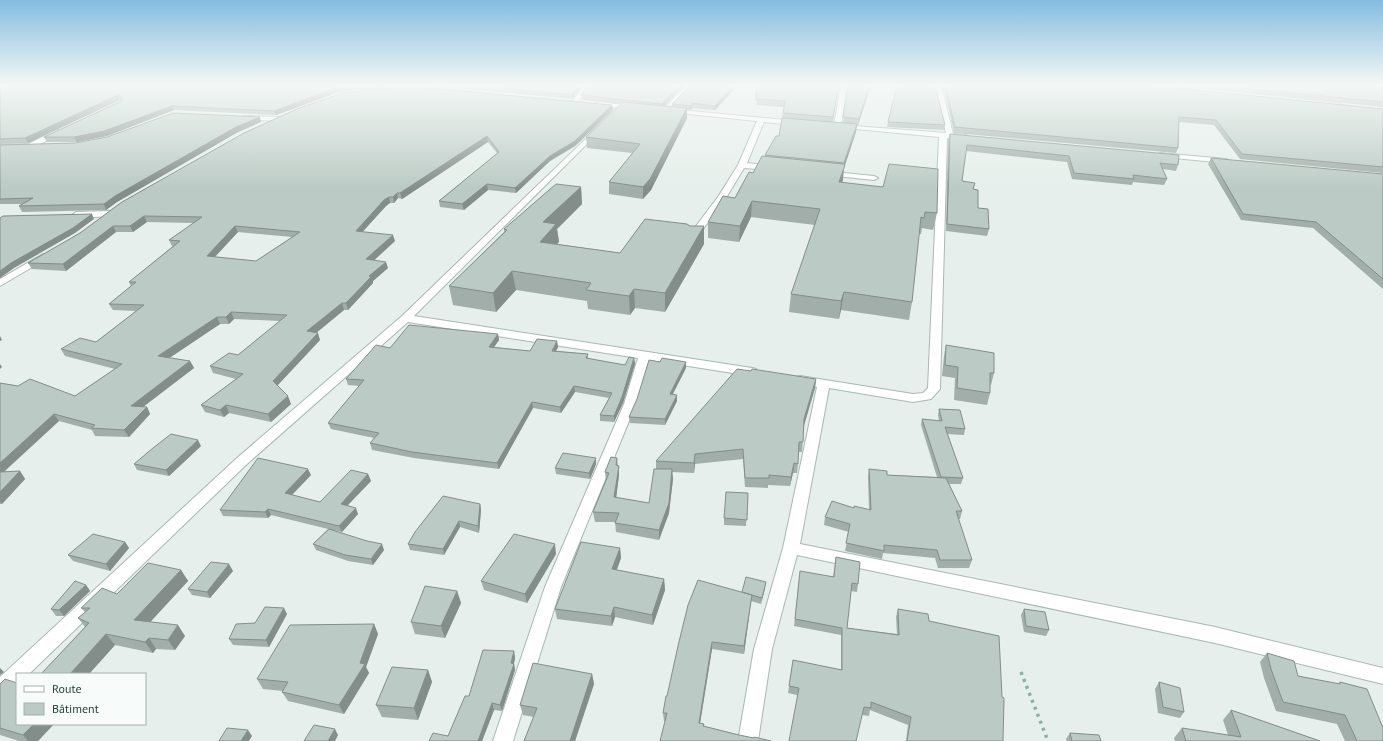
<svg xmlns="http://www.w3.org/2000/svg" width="1383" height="741" viewBox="0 0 1383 741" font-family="'PT Sans',sans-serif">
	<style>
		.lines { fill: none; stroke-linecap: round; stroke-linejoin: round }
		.minor-casing { stroke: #a8b8b2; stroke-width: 2 }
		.path { stroke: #86b3a5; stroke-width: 3.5; stroke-dasharray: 3 4.5; stroke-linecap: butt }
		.minor { fill: #fff; fill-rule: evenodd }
		.wall { fill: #a1aea9; fill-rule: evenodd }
		.shaded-wall { fill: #838d89 }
		.building { fill: #bbcac4; stroke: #838d89; fill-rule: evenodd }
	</style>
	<rect width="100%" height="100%" fill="#e6efeb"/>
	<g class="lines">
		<g class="minor-casing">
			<path id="minor" d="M 386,85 L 394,85 L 399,89 L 394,90 Z
				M 585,85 L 591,85 L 577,103 L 573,103 L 572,102 Z
				M 686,85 L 693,85 L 670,109 L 796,121 L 799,123 L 796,125 L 764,122 L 747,163 L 773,166 L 777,168 L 773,170 L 744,168 L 726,198 L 695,240 L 692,241 L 687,238 L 718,197 L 738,165 L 757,121 L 668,112 L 663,112 L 663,110 Z
				M 841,85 L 847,85 L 841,125 L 946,133 L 935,85 L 941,85 L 953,134 L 966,135 L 970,137 L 966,139 L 947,138 L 940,389 L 931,399 L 913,402 L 829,388 L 800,544 L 1215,627 L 1383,668 L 1383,684 L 1215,643 L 797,555 L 772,649 L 758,741 L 738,741 L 754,649 L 783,548 L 817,387 L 796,383 L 794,380 L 796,377 L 800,376 L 913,394 L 923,393 L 928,388 L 939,137 L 835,127 L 834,126 Z
				M 1300,99 L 1341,104 L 1344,106 L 1341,108 L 1298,102 L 1298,100 Z
				M 598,102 L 635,106 L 638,108 L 635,110 L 596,105 L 595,104 Z
				M 244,116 L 278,117 L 281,119 L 278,121 L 242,119 L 241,118 Z
				M 598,128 L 600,129 L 600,131 L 414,316 L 752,368 L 756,369 L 758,372 L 756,375 L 752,376 L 650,360 L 636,404 L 561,587 L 513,741 L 493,741 L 545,587 L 624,404 L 638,358 L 408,322 L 247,464 L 29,674 L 17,674 L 17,685 L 7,695 L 0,698 L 0,677 L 237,458 L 402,316 L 596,129 Z
				M 57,130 L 60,130 L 64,132 L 32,148 L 0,149 L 0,145 L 28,144 Z
				M 1160,153 L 1226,159 L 1230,161 L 1226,163 L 1163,157 L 1160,157 Z
				M 824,171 L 874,176 L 878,178 L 874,180 L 827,175 L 823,173 Z
				M 109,211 L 112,212 L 113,214 L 112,216 L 76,218 L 72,215 L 76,212 Z
				M 43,254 L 46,255 L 48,257 L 46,259 L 0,286 L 0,279 Z"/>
		</g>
		<path class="path" d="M 1021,672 L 1048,741"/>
		<use href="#minor" class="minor"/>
	</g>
	<path class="wall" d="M 0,85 L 395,85 L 385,86 L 339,92 L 276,115 L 174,110 L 107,136 L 77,142 L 47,142 L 44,137 L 122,100 L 120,100 L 28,143 L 0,144 Z
		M 426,85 L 583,85 L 572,99 Z
		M 589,85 L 684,85 L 665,106 L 672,106 L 672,104 L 691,85 L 738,85 L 715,110 L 692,108 L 691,110 L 687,110 L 687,118 L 651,190 L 643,199 L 609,194 L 609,182 L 632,153 L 587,148 L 586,137 L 621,104 L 582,100 L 581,95 Z
		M 758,85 L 839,85 L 833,122 L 843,123 L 848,85 L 871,85 L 858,125 L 857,125 L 856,132 L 844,168 L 842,182 L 937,213 L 933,230 L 922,228 L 921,234 L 919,234 L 912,302 L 909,320 L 841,310 L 839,319 L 789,312 L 791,294 L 815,225 L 751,217 L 739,242 L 708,238 L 708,222 L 735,198 L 753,173 L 765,157 L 765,155 L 779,136 L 782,118 L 784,107 L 756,105 L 757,101 L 755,101 L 755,95 Z
		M 943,85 L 1146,85 L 1383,109 L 1383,173 L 1240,159 L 1214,125 L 1179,122 L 1178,148 L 1176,153 L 954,133 Z
		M 1166,85 L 1383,85 L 1383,107 Z
		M 613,110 L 575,146 L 550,161 L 516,193 L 488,190 L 464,210 L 440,207 L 439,201 L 497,153 L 488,142 L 402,199 L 398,198 L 394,203 L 390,203 L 386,206 L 362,232 L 395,241 L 374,260 L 388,268 L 373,281 L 373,283 L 348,310 L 344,310 L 316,333 L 320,340 L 277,386 L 291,404 L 271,422 L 229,413 L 224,417 L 205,412 L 201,405 L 236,379 L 213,373 L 210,366 L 238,355 L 280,321 L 234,319 L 229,324 L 220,324 L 169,358 L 190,361 L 194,368 L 143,407 L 147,407 L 150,414 L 129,437 L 95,436 L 92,430 L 59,421 L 4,472 L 20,471 L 25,479 L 2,504 L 0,504 L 0,383 L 75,396 L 115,369 L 65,356 L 61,349 L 96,342 L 136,311 L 113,310 L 109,304 L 131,286 L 129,282 L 173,246 L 172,246 L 169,240 L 194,223 L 147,222 L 133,232 L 116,232 L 66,271 L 32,269 L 28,263 L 80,233 L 122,202 ZM 238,232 L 292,237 L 256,261 L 215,257 Z
		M 261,122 L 238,132 L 117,202 L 106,210 L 22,212 L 19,206 L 23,204 L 0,204 L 0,145 L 75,143 Z
		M 888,122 L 945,125 L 944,130 L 887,127 Z
		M 950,134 L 1178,165 L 1176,171 L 1163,169 L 1167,179 L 1164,185 L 1133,182 L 1132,185 L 1072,179 L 1067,162 L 966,151 L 962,181 L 973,189 L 978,208 L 989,229 L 987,236 L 946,231 L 948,140 Z
		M 1211,158 L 1383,174 L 1383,289 L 1313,228 L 1241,220 L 1208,164 Z
		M 581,187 L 582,204 L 557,229 L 559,242 L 556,244 L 620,253 L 690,226 L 704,226 L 704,244 L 665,312 L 635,308 L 630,315 L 588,309 L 587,301 L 516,290 L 496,312 L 453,305 L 449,286 L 504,232 L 504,229 Z
		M 498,334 L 499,340 L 494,347 L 530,351 L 557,341 L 558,347 L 556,351 L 588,354 L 588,359 L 625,365 L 634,358 L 635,364 L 623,403 L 614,422 L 600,421 L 600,415 L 609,398 L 575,392 L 561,413 L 533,408 L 499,469 L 414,458 L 372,450 L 370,443 L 374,438 L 331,429 L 328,423 L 360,386 L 348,385 L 346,379 L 390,348 Z
		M 946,345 L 994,373 L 991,385 L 990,385 L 990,393 L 987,405 L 954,400 L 955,378 L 942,376 L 944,356 Z
		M 686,368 L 673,394 L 677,401 L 665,425 L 630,423 L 629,417 Z
		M 751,371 L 816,379 L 815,388 L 804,426 L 802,452 L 798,452 L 798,464 L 797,473 L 793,473 L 790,486 L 768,485 L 768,488 L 745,487 L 743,459 L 695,464 L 694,473 L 672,472 L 673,479 L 669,513 L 659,540 L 616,532 L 615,522 L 595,522 L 593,512 L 606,481 L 605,472 L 617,458 L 619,475 L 616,498 L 649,503 L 656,469 L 656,461 Z
		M 939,409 L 965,429 L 964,435 L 947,434 L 963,478 L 961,484 L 949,484 L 962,511 L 960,519 L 958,519 L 972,560 L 969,568 L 938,568 L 935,558 L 883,553 L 882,559 L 845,551 L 849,532 L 824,525 L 825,517 L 854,508 L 869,510 L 868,477 L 869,469 L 887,475 L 937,477 L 921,425 L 922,419 L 939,421 L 938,415 Z
		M 201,446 L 169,476 L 137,470 L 134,464 Z
		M 596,464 L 590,479 L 556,474 L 555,468 Z
		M 368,474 L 371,481 L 348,505 L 358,514 L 342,532 L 334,530 L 384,550 L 373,565 L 348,561 L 316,550 L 313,544 L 328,529 L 271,515 L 268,518 L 223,516 L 220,510 L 311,475 L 292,495 L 320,502 Z
		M 748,493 L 746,526 L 724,525 L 724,518 Z
		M 480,504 L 481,510 L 479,533 L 460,527 L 444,555 L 410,550 L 408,544 Z
		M 125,542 L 129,548 L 110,571 L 73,561 L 68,555 Z
		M 620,548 L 621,558 L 617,570 L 664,579 L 665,590 L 653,625 L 615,617 L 612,626 L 557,619 L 555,609 Z
		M 556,554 L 527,603 L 484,590 L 481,581 Z
		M 836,557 L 858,584 L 857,592 L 851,591 L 847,628 L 897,634 L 896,617 L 898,609 L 929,621 L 1003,741 L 906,741 L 908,725 L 870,710 L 869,716 L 862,715 L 797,695 L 788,693 L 793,660 L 841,670 L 841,635 L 794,626 L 799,579 L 833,577 Z
		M 181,570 L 188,581 L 150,622 L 185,636 L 175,650 L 156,649 L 153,653 L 115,645 L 89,674 L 41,674 L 85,627 L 78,618 L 85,612 L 81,608 Z
		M 233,571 L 210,598 L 192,595 L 188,589 Z
		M 86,585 L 90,591 L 64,616 L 56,616 L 51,609 Z
		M 765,588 L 761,604 L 751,601 L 744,654 L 712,649 L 700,723 L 704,726 L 739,735 L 664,721 L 663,713 L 667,696 L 742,592 Z
		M 457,591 L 461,603 L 445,638 L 415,634 L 411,622 Z
		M 1024,609 L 1049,630 L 1046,636 L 1024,632 L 1021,615 Z
		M 287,614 L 269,647 L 233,645 L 229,639 L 255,623 Z
		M 374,624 L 378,634 L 366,667 L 369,673 L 344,714 L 288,701 L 282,692 L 283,691 L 263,689 L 257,679 Z
		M 514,651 L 515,658 L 514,664 L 515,670 L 502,711 L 494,710 L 482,741 L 429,741 L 448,736 L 469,696 Z
		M 1267,653 L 1298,676 L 1338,684 L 1340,682 L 1383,741 L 1345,741 L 1337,724 L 1276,711 L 1264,678 L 1260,662 Z
		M 428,670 L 432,682 L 418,720 L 382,717 L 376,705 Z
		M 592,674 L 594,684 L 575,741 L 524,741 L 534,717 L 523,715 L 520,705 Z
		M 1159,682 L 1184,712 L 1180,718 L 1158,713 L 1155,689 Z
		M 0,684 L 17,724 L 54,724 L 38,741 L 19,741 L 0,735 Z
		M 1231,710 L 1320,741 L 1175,741 L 1174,738 L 1182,728 L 1228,735 L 1223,720 Z
		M 1070,733 L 1101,741 L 1067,741 L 1066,739 Z"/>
	<path class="shaded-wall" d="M 353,85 L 385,86 L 339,92 L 276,115 L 274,111 L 338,87 Z
		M 579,85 L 583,85 L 572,99 L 572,95 Z
		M 680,85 L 684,85 L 662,108 L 662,104 Z
		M 734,85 L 738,85 L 715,110 L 715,106 Z
		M 870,85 L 871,85 L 858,125 L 859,119 Z
		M 118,95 L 120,100 L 28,143 L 25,138 Z
		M 692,103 L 692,108 L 691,110 L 691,106 Z
		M 612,105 L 613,110 L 575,146 L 550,161 L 516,193 L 515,188 L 550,156 Z
		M 172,106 L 174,110 L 107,136 L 77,142 L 74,137 Z
		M 687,108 L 687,118 L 651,190 L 643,199 L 643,187 Z
		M 260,117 L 261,122 L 238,132 L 117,202 L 106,210 L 104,204 L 115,196 L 236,127 Z
		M 857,124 L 856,132 L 844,168 L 843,180 L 837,197 L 839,182 L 844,168 L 844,163 Z
		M 487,136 L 488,142 L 402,199 L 400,193 Z
		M 487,184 L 488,190 L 464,210 L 462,204 Z
		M 581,187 L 582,204 L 557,229 L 559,242 L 542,260 L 540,242 L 543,222 Z
		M 397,193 L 398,198 L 394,203 L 393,197 Z
		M 389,197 L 390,203 L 386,206 L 358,237 L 356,231 L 384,200 Z
		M 752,201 L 751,217 L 739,242 L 740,226 Z
		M 92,214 L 94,219 L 75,233 L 14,268 L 0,278 L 0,271 L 11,263 Z
		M 144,216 L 147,222 L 133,232 L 130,226 Z
		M 113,226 L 116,232 L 66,271 L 63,264 Z
		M 235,226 L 238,232 L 210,262 L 207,256 Z
		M 704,226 L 704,244 L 665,312 L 665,293 Z
		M 393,235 L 395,241 L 368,266 L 366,259 Z
		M 386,262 L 388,268 L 373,281 L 373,283 L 348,310 L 346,303 L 369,276 Z
		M 512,271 L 516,290 L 496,312 L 493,293 Z
		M 634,289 L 635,308 L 630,315 L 629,296 Z
		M 844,292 L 841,310 L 839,319 L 841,301 Z
		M 342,303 L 344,310 L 310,338 L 307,331 Z
		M 231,312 L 234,319 L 229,324 L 226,317 Z
		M 217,317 L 220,324 L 162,363 L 158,356 Z
		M 318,333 L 320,340 L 275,388 L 273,381 Z
		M 498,334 L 499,340 L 490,353 L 489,347 Z
		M 0,336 L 2,340 L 0,341 Z
		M 557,341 L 558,347 L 553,357 L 552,351 Z
		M 634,358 L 635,364 L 623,403 L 614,422 L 614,416 Z
		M 190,361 L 194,368 L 135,413 L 131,406 Z
		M 686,362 L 686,368 L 670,399 L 670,394 Z
		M 0,364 L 2,367 L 0,369 Z
		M 816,379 L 815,388 L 803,428 L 804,419 Z
		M 574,386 L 575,392 L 561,413 L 560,407 Z
		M 677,395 L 677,401 L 665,425 L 665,419 Z
		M 288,396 L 291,404 L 271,422 L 268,414 Z
		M 532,402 L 533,408 L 499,469 L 497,463 Z
		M 226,405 L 229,413 L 224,417 L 220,410 Z
		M 147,407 L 150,414 L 129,437 L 124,430 Z
		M 54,414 L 59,421 L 0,475 L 0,463 Z
		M 198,440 L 201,446 L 169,476 L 166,470 Z
		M 695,454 L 695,464 L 694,473 L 694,463 Z
		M 596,458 L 596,464 L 590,479 L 589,473 Z
		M 794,463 L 793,473 L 790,486 L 791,477 Z
		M 619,466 L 619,475 L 615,507 L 614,497 Z
		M 308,469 L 311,475 L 287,500 L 285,493 Z
		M 672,469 L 673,479 L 669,513 L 659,540 L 659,530 Z
		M 20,471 L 25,479 L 2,504 L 0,502 L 0,492 Z
		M 368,474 L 371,481 L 343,510 L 341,504 Z
		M 480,504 L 481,510 L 479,533 L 478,526 Z
		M 356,508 L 358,514 L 342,532 L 339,526 Z
		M 268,509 L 271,515 L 268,518 L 265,512 Z
		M 459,521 L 460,527 L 444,555 L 443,549 Z
		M 125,542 L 129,548 L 110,571 L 106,564 Z
		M 382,544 L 384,550 L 373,565 L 371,559 Z
		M 555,544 L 556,554 L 527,603 L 525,594 Z
		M 620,548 L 621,558 L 613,579 L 612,569 Z
		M 229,564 L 233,571 L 210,598 L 207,592 Z
		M 181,570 L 188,581 L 142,631 L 134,620 Z
		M 664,579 L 665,590 L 653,625 L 652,615 Z
		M 766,582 L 765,588 L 761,604 L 762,598 Z
		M 86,585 L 90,591 L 64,616 L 59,610 Z
		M 457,591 L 461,603 L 445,638 L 441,626 Z
		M 752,595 L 751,602 L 744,654 L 744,646 Z
		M 614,607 L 615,617 L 612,626 L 611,616 Z
		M 284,608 L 287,614 L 269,647 L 266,640 Z
		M 374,624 L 378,634 L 366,667 L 369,673 L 344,714 L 339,705 L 360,663 Z
		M 178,625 L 185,636 L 175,650 L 168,640 Z
		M 106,634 L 115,645 L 89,674 L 70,674 Z
		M 149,638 L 156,649 L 153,653 L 145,642 Z
		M 712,642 L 712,649 L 699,730 L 699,723 Z
		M 514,651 L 515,658 L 513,667 L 514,664 L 515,670 L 502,711 L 500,705 Z
		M 0,668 L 4,672 L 0,675 Z
		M 428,670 L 432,682 L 418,720 L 414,708 Z
		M 592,674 L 594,684 L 575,741 L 570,741 Z
		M 492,703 L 494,710 L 482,741 L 478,741 Z
		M 34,724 L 54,724 L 38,741 L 28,741 L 23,735 Z
		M 335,729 L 338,735 L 335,741 L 328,741 Z
		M 248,730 L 252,736 L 249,741 L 241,741 Z"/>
	<path class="building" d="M 0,85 L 353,85 L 338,87 L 274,111 L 172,106 L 104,131 L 74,137 L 44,137 L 122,101 L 122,97 L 118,95 L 25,138 L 0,139 Z
		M 471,85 L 579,85 L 572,95 Z
		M 589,85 L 680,85 L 662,104 L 581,95 Z
		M 691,85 L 734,85 L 715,106 L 692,103 L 691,106 L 672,104 Z
		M 758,85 L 839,85 L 833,117 L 783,113 L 785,101 L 757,99 L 758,95 L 755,95 Z
		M 848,85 L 870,85 L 859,119 L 843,117 Z
		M 897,85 L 935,85 L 945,125 L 888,122 Z
		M 945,85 L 1146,85 L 1383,109 L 1383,167 L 1242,154 L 1216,120 L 1179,117 L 1178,148 L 955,127 Z
		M 1213,85 L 1383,85 L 1383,102 Z
		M 418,87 L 612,105 L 575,141 L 550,156 L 515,188 L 487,184 L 462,204 L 439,201 L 499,152 L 487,136 L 400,193 L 397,193 L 393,197 L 389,197 L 384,200 L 356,231 L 393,235 L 366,259 L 386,262 L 369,276 L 371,277 L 346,303 L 342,303 L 307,331 L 318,333 L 273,381 L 288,396 L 268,414 L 226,405 L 220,410 L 201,405 L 243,374 L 210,366 L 229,353 L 238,355 L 287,315 L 231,312 L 226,317 L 217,317 L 158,356 L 190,361 L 131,406 L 147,407 L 124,430 L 91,428 L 95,425 L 54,414 L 0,463 L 0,383 L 18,386 L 30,379 L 75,396 L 122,364 L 61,349 L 80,338 L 96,342 L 144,305 L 109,304 L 136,282 L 129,282 L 180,241 L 169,240 L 202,217 L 144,216 L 130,226 L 113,226 L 63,264 L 28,263 L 80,233 L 122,202 L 244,133 L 297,109 L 342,93 L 384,88 ZM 235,226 L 300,232 L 256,261 L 207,256 Z
		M 623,102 L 687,108 L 650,179 L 643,187 L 609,182 L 640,144 L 586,137 Z
		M 173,113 L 260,117 L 236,127 L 115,196 L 104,204 L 19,206 L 33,198 L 0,199 L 0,145 L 75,143 L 107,137 Z
		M 782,118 L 857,124 L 844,163 L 765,155 L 776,136 L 779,136 Z
		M 950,134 L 1179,155 L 1178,165 L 1160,163 L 1167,179 L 1133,175 L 1134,179 L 1074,173 L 1069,156 L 967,145 L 962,181 L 975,183 L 973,189 L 978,190 L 978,208 L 988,209 L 989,229 L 947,224 Z
		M 762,156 L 843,164 L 845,165 L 839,182 L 883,187 L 889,164 L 938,169 L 937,213 L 925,212 L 924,218 L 921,217 L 912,302 L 844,292 L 841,301 L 791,294 L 820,209 L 752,201 L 740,226 L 708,222 L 723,196 L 735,198 L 749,172 L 753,173 Z
		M 1211,158 L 1383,174 L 1383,279 L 1316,222 L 1243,214 Z
		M 556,184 L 581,187 L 543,222 L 556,224 L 540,242 L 620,253 L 645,219 L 687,224 L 690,226 L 704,226 L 665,293 L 634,289 L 629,296 L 586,290 L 591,283 L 512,271 L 493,293 L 449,286 L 507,230 L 504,229 Z
		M 92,214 L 73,228 L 11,263 L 0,271 L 0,218 L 3,216 Z
		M 409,325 L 498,334 L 489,347 L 530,351 L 537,339 L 557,341 L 552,351 L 588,354 L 586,358 L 625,365 L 629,357 L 634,358 L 622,397 L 614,416 L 600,415 L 612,393 L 574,386 L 560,407 L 532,402 L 497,463 L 412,452 L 370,443 L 379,433 L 328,423 L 364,380 L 346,379 L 376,345 L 390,348 Z
		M 946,345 L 994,353 L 994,373 L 990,373 L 990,393 L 957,388 L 958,367 L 945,365 Z
		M 662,358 L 686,362 L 670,394 L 677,395 L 665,419 L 629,417 L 637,399 L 649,360 L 660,362 Z
		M 737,369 L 751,371 L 752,369 L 816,379 L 804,419 L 803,442 L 799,442 L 798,464 L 794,463 L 791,477 L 769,475 L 769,478 L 745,478 L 743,449 L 695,454 L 694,463 L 656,461 Z
		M 939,409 L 960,410 L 965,429 L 945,427 L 963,478 L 941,477 L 922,419 L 942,421 Z
		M 171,434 L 198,440 L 166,470 L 134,464 L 153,448 Z
		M 563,453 L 596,458 L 589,473 L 555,468 Z
		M 611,457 L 617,458 L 616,465 L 619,466 L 614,497 L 649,503 L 654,469 L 672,469 L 669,503 L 659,530 L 615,523 L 619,513 L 593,512 L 609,473 L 605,472 Z
		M 258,458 L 308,469 L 285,493 L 320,502 L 351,470 L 368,474 L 341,504 L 356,508 L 339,526 L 268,509 L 265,512 L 220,510 Z
		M 869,469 L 887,471 L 887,475 L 946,478 L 962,511 L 956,511 L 972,560 L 940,560 L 937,550 L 884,545 L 884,551 L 846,543 L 850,524 L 825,517 L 832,501 L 854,508 L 854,506 L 871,510 Z
		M 20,471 L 0,492 L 0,472 Z
		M 726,492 L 748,493 L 747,520 L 724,518 Z
		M 443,496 L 480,504 L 478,526 L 459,521 L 443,549 L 408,544 L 415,532 Z
		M 329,529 L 367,541 L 382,544 L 371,559 L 345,555 L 313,544 Z
		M 93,534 L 125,542 L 106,564 L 68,555 Z
		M 514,534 L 555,544 L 525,594 L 481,581 Z
		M 581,542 L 620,548 L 612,569 L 664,579 L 652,615 L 614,607 L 611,616 L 555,609 Z
		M 836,557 L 860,562 L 858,584 L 852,583 L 847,628 L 899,635 L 898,609 L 928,614 L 929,621 L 999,636 L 1002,697 L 1004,698 L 1003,741 L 907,741 L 911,717 L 871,702 L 871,708 L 864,707 L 856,741 L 789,741 L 799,688 L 789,686 L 793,660 L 842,670 L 842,628 L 795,619 L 800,571 L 834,577 Z
		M 211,562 L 229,564 L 207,592 L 188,589 Z
		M 148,563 L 181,570 L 134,620 L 178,625 L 168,640 L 149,638 L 145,642 L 106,634 L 70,674 L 41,674 L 89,623 L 78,618 L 90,608 L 81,608 L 102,588 L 117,594 Z
		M 746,577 L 766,582 L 762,598 L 742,592 Z
		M 698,580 L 752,595 L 744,646 L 712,642 L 699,723 L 704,724 L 703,726 L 739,735 L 754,738 L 754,737 L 771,741 L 660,741 L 667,713 L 663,713 L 666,696 L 667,696 L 678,646 L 688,605 Z
		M 75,581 L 86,585 L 59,610 L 51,609 Z
		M 425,586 L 457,591 L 441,626 L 411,622 Z
		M 265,607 L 284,608 L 266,640 L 229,639 L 236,624 L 255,623 Z
		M 1024,609 L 1045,612 L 1049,630 L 1026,626 Z
		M 374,624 L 360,663 L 365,664 L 339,705 L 282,692 L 288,682 L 257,679 L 290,625 Z
		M 483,650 L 514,651 L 511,663 L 514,664 L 500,705 L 492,703 L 478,741 L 429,741 L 433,733 L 448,736 L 465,696 L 469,696 Z
		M 1267,653 L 1294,661 L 1298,676 L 1340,684 L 1340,682 L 1367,689 L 1383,728 L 1383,741 L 1357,741 L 1345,715 L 1283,702 L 1271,669 Z
		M 533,663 L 592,674 L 570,741 L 524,741 L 537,708 L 520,705 Z
		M 392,667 L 428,670 L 414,708 L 376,705 Z
		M 5,679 L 17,683 L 17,724 L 34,724 L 23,735 L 0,728 L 0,684 Z
		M 1159,682 L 1180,688 L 1184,712 L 1163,707 Z
		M 1231,710 L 1320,741 L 1186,741 L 1182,728 L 1241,737 Z
		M 314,725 L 335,729 L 328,741 L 304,741 Z
		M 227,728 L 248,730 L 241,741 L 219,741 Z
		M 1070,733 L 1099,735 L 1101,741 L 1072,741 Z"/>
	<linearGradient id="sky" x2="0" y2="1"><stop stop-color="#84bce0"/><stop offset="0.45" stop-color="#f4f8f6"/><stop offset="1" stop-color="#f4f8f6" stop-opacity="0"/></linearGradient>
	<rect width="1383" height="189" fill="url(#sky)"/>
	<rect x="16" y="673" width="130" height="52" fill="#f7fbf9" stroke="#a3b1ad"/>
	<rect x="24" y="686" width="20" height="6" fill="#ffffff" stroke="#a3b1ad"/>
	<text x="52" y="693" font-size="12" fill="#24423a">Route</text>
	<rect x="24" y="703" width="20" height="12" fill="#bbcac4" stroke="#a3b1ad"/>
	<text x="52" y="713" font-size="12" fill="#24423a">Bâtiment</text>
</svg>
